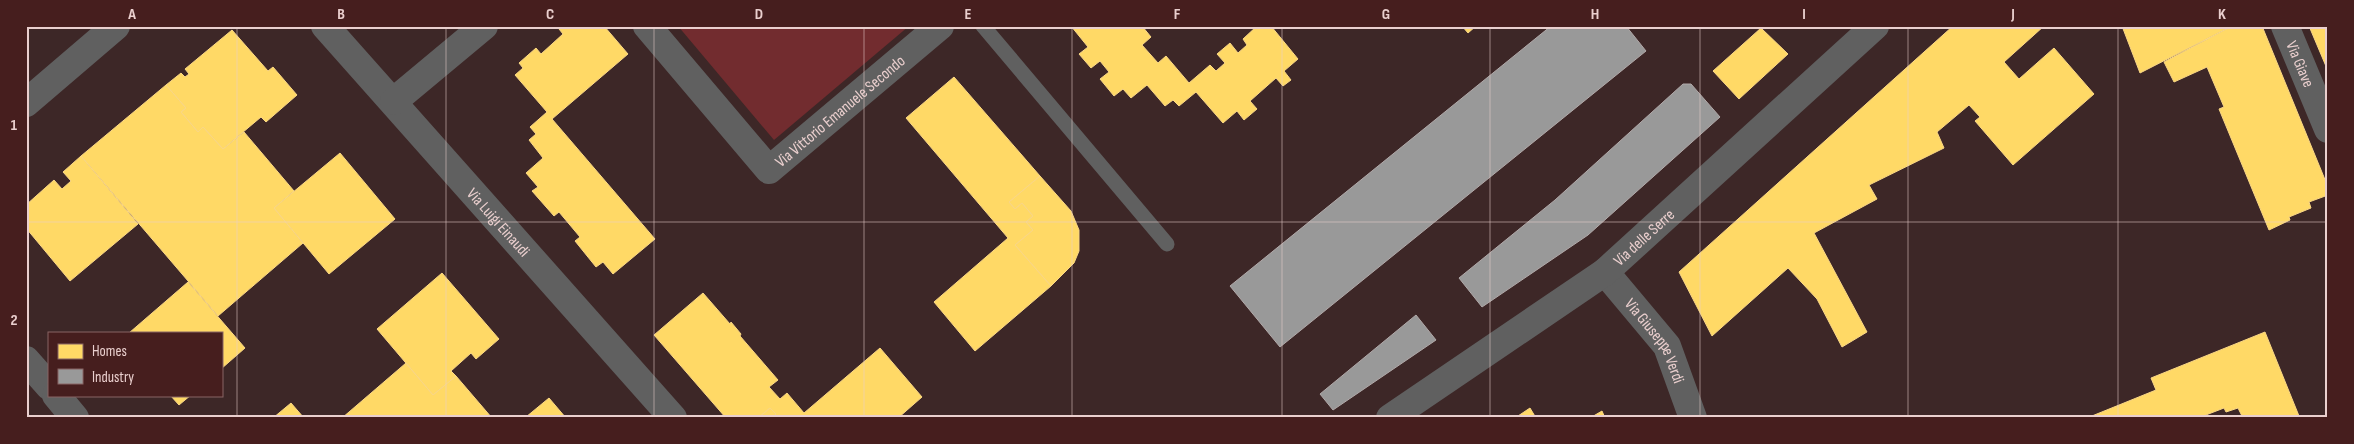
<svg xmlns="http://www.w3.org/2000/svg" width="2354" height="444" viewBox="0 0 2354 444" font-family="'Sofia Sans Condensed',sans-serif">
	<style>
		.green { fill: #722c2f }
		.homes { fill: #ffd966; stroke: #f9d685 }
		.industry { fill: #999; stroke: #b1a9a9 }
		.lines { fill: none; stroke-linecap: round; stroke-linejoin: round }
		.service { stroke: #606060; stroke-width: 15 }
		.minor { stroke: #606060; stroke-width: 28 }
		.tertiary { stroke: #606060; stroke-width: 28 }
		.grid { fill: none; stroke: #eacfce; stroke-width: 1; stroke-opacity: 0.55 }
		.labels { text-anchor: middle; stroke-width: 5; stroke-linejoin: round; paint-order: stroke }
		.street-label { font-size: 16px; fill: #eacfce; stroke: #461e1e }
		.neatline { fill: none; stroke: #eacfce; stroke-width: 2 }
		.grid-label { font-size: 16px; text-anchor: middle; font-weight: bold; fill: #eacfce }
	</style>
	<rect width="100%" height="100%" fill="#3d2727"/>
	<path class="green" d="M 678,26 L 909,26 L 774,140 Z"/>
	<path class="homes" d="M 562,26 L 604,26 L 628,54 L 552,119 L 655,239 L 613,274 L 603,262 L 596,267 L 575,241 L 580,237 L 559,212 L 554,216 L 532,191 L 538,187 L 526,173 L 543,158 L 529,140 L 536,134 L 530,127 L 547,112 L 515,75 L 523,68 L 519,63 L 536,48 L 541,54 L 563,34 L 559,29 Z
		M 1071,26 L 1142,26 L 1151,37 L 1142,45 L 1158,63 L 1166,56 L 1189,83 L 1210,65 L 1216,71 L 1225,63 L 1217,54 L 1230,43 L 1238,53 L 1247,45 L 1243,39 L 1257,26 L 1271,26 L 1298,59 L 1284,71 L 1291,80 L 1283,86 L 1276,78 L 1250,101 L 1257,109 L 1244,120 L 1237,111 L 1223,123 L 1196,92 L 1179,106 L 1173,100 L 1165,106 L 1147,85 L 1131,98 L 1123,89 L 1114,96 L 1100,79 L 1109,72 L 1100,61 L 1091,68 L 1079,54 L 1088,47 Z
		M 1462,26 L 1476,26 L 1468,33 Z
		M 1953,26 L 2044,26 L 2004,62 L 2019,79 L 2054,48 L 2094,94 L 2013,165 L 1975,121 L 1980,117 L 1969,105 L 1937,132 L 1944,148 L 1869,185 L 1877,199 L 1814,233 L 1867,332 L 1842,347 L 1817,299 L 1788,268 L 1712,336 L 1679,272 Z
		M 2122,26 L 2232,26 L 2140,73 Z
		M 2232,26 L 2262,26 L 2328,187 L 2328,195 L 2309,202 L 2311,208 L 2289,217 L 2290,220 L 2269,230 L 2219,109 L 2224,107 L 2207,67 L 2174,82 L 2164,62 Z
		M 2309,26 L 2328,26 L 2328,71 Z
		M 1761,28 L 1788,54 L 1739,99 L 1713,71 Z
		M 232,30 L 268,71 L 273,67 L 297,95 L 266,122 L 261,117 L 223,149 L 203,127 L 198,132 L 181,112 L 186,108 L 166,85 L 181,73 L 185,77 L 189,74 L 185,69 Z
		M 954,77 L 1040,176 L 1009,202 L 1015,209 L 1022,203 L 1033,216 L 1026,222 L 1033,230 L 1015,245 L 1051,286 L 975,351 L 934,302 L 1008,238 L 906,118 Z
		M 166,85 L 186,108 L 181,112 L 198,132 L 203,127 L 223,149 L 244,132 L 294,191 L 274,208 L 303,243 L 218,316 L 81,156 Z
		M 340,153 L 395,219 L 329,274 L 274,208 Z
		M 81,156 L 138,224 L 70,281 L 26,228 L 26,205 L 54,180 L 62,189 L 71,181 L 63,172 Z
		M 1040,176 L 1071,211 L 1079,230 L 1079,251 L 1074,263 L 1051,286 L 1015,245 L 1033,230 L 1026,222 L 1033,216 L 1022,203 L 1015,209 L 1009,202 Z
		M 442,273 L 499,339 L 476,359 L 471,353 L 451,371 L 456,376 L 433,395 L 377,329 Z
		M 188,282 L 245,348 L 221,369 L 221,333 L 129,333 Z
		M 703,293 L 730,324 L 731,322 L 741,334 L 740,336 L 778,380 L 769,387 L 780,399 L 787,393 L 804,413 L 880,348 L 922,397 L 898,418 L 772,418 L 776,414 L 770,408 L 758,418 L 726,418 L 654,335 Z
		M 2265,332 L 2299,416 L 2293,418 L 2278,418 L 2277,416 L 2271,418 L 2243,418 L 2238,408 L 2226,412 L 2224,408 L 2198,418 L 2087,418 L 2156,390 L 2151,378 Z
		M 406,363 L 433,395 L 456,376 L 492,418 L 342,418 Z
		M 170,395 L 191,395 L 179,405 Z
		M 549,398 L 566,418 L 526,418 L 526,417 Z
		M 291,403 L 304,418 L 273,418 Z
		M 770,408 L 776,414 L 772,418 L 758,418 Z
		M 1530,408 L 1536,418 L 1515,418 Z
		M 1602,411 L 1605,418 L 1590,418 Z"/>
	<path class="industry" d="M 1551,26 L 1626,26 L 1646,51 L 1280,347 L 1230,286 Z
		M 1683,84 L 1691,84 L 1720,117 L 1588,235 L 1482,307 L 1459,278 L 1555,200 Z
		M 1416,315 L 1436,340 L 1333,410 L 1320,394 Z"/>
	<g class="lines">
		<path class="service" d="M 983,26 L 1167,244"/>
		<g class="minor">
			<path id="s1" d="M 325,26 L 673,418"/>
			<path id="s2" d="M 647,26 L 769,170 L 940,26"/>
			<path id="s3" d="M 2285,26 L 2328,129"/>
			<path d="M 394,101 L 484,26"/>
			<path d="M 26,103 L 116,26"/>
			<path id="s4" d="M 1605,272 L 1667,346 L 1693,418"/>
			<path d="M 26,360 L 49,386"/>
			<path d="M 56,395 L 75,418"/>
		</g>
		<path class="tertiary" id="s5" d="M 1390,418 L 1605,272 L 1875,26"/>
	</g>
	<path class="grid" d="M 237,26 L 237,418M 446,26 L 446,418M 654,26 L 654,418M 864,26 L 864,418M 1072,26 L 1072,418M 1282,26 L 1282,418M 1490,26 L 1490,418M 1700,26 L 1700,418M 1908,26 L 1908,418M 2118,26 L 2118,418M 26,222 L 2328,222"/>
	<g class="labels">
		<g class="street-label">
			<text dy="6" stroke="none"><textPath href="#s3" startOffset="41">Via Giave</textPath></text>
			<text dy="6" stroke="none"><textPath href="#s2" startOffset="281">Via Vittorio Emanuele Secondo</textPath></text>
			<text dy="6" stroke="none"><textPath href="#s1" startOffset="262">Via Luigi Einaudi</textPath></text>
			<text dy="6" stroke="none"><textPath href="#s5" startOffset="312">Via delle Serre</textPath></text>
			<text dy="6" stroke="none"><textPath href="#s4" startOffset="86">Via Giuseppe Verdi</textPath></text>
		</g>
	</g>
	<rect width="2354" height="444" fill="none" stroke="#461e1e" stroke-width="55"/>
	<rect x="48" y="332" width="175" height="65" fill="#461e1e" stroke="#886564"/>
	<rect x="58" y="344" width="25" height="15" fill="#ffd966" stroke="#886564"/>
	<text x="92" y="356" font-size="15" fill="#eacfce">Homes</text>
	<rect x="58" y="369" width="25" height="15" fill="#999999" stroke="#886564"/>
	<text x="92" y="382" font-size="15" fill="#eacfce">Industry</text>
	<rect x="28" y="28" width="2298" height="388" class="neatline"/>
	<g class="grid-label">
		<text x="132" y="19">A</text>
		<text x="341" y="19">B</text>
		<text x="550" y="19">C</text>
		<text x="759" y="19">D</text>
		<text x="968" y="19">E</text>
		<text x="1177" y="19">F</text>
		<text x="1386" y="19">G</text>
		<text x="1595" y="19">H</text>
		<text x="1804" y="19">I</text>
		<text x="2013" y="19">J</text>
		<text x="2222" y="19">K</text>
		<text x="14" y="130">1</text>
		<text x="14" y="325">2</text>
	</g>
</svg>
